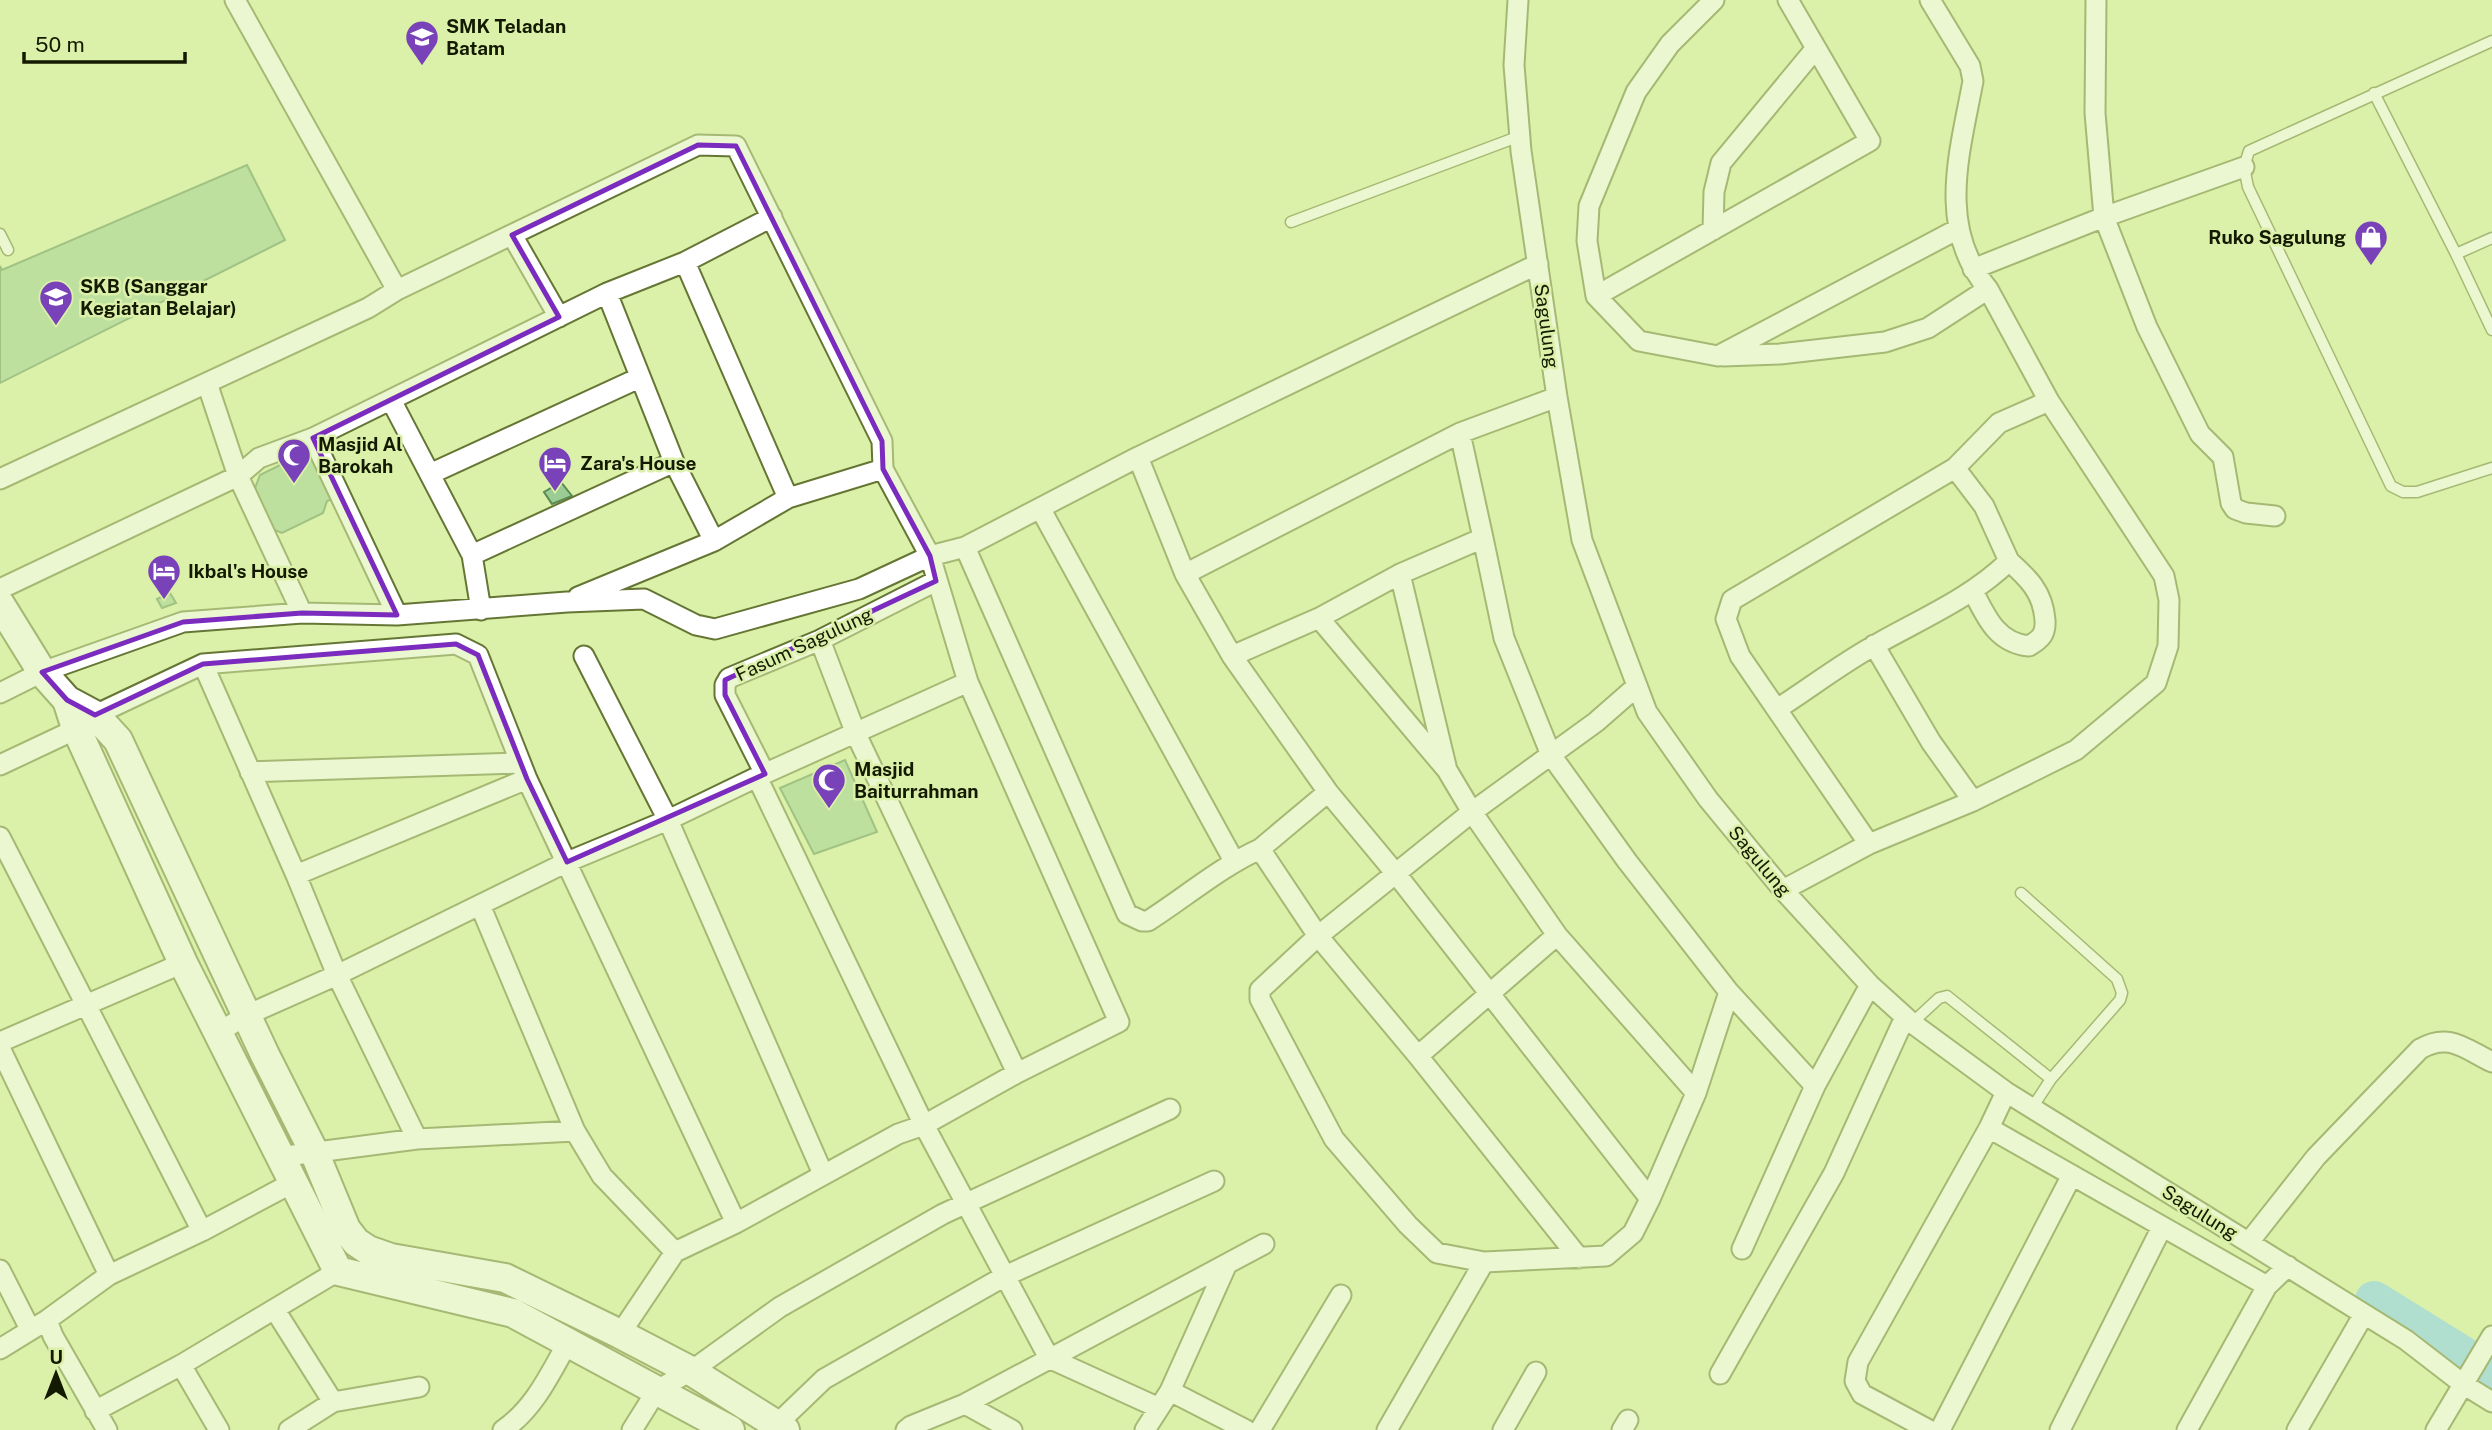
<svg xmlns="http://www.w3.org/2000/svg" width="2492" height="1430" viewBox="0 0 2492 1430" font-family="'Public Sans',sans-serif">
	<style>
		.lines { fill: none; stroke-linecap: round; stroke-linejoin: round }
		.river { stroke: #7cc7fd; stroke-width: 38 }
		.building { fill: #9acc93; stroke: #5a8954; stroke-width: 2 }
		.lane-casing { stroke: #657634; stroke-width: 13 }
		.street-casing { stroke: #657634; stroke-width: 23 }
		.secondary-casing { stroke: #657634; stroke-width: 32 }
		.lane { stroke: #fff; stroke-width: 10 }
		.street { stroke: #fff; stroke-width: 19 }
		.secondary { stroke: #fff; stroke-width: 28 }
		.marked { fill: none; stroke: #7b2cbf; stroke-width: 5; stroke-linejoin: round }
		.labels { text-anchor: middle; stroke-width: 5; stroke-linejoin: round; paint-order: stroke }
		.poi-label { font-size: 19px; font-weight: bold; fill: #131a01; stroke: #dbf0a9; text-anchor: start }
		.street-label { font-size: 19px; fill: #131a01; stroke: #dbf0a9 }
	</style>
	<rect width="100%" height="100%" fill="#dbf0a9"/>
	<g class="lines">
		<path class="river" d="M 2374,1300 L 2492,1373"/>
	</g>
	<path class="building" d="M 247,165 L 285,240 L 0,383 L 0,266 L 2,270 Z
		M 294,458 L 319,458 L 338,497 L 327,501 L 323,513 L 282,533 L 267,527 L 252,496 L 260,475 Z
		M 561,482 L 572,496 L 552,504 L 544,492 Z
		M 170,593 L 176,603 L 162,608 L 157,599 Z
		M 845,760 L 877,832 L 814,854 L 780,788 Z"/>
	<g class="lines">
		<g class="lane-casing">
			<path id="lane" d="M 2492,41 L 2249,151 L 2244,167 L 2248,187 L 2391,486 L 2403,492 L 2417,492 L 2492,468
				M 2374,93 L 2456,254 L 2492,330
				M 1291,222 L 1520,136
				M 0,234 L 8,250
				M 2456,254 L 2492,238
				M 1912,1023 L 1939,998 L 1947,996 L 2051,1079 L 2120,1000 L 2122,993 L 2117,979 L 2021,893
				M 2032,1108 L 2051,1079"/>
		</g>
		<g class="street-casing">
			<path id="street" d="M 235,0 L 397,290
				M 1518,0 L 1514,65 L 1521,151 L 1557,397 L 1582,540 L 1647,712 L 1708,799 L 1783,890 L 1870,985 L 1912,1023 L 2006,1092 L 2406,1340 L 2463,1384 L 2492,1402
				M 1714,0 L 1670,44 L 1636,92 L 1589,206 L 1587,241 L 1596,296 L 1639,341 L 1718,356 L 1958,229
				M 2096,0 L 2095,113 L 2104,217 L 2147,327 L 2200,434 L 2223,457 L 2231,503 L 2235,509 L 2246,513 L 2275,516
				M 1713,230 L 1714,192 L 1721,163 L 1816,48
				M 512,235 L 559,317
				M 685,262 L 788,498
				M 1973,269 L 2104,217 L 2244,167
				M 607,293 L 674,462 L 714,541
				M 1596,296 L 1870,141 L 1788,0
				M 1723,356 L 1780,354 L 1885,342 L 1928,328 L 1988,289
				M 207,383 L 238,476 L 302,613
				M 391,400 L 472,555 L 481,610
				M 1460,433 L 1483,538 L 1400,574 L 1319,618 L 1447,770 L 1472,812 L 1557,935 L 1696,1093
				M 313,438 L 397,615
				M 1138,457 L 1185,574 L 1232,656 L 1328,792 L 1260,849
				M 430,474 L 639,378
				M 0,479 L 368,308 L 397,290 L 698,145 L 736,146 L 882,441 L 883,469 L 930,556 L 965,547 L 1138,457 L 1538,264
				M 1040,508 L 1234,861
				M 1483,538 L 1504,638 L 1551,755 L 1627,861 L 1729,992 L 1696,1093 L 1650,1199 L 1633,1233 L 1606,1256 L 1484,1262 L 1437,1253 L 1408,1225 L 1334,1139 L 1260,999 L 1260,990 L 1318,936 L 1472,812 L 1596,722 L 1636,687
				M 965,547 L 1127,914 L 1142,921 L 1148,921 C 1184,898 1222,866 1260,849 L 1318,936 L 1418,1056 L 1579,1258
				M 472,555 L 674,462
				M 1185,574 L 1460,433 L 1557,397
				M 1400,574 L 1446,766
				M 0,589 L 238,476 L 259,458 L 313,438 L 607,293 L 685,262 L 772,217
				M 1973,591 C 1986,617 1997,643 2029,646 C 2041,639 2046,634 2045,620 C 2043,592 2028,578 2009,561
				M 578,597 L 714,541 L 788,498 L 883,469
				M 820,640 L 856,734 L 1017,1073
				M 1874,645 L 1931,742 L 1973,801
				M 584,656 L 668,820 L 823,1174
				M 1232,656 L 1319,618
				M 203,664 L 296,875 L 337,975 L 417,1139
				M 0,693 L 42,672 L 183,622 L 302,613 L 397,615 L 567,602 L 644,599 L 696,625 L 715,629 L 859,589 L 930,556 L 968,682 L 1119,1022 L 1017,1073 L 924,1125 L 898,1134 L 736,1223 L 675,1252 L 620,1334
				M 1777,709 C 1810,688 1842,663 1877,644 C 1923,618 1971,598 2009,561 L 1984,506 L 1955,468
				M 0,765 L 70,732 L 95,715 L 203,664 L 456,644 L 478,655 L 527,779 L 736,1223
				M 250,772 L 520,763
				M 765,774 L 725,695 L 725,685 L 729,678 L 820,640 L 936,581
				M 757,777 L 924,1125 L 1049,1358 L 1159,1408
				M 1328,792 L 1397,875 L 1650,1199
				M 0,837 L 202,1231
				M 1869,844 L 1740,656 L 1726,619 L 1732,600 L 1955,468 L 1999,423 L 2049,401
				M 296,875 L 527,779
				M 1783,890 L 1869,844 L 1973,801 L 2076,750 L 2156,683 L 2168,646 L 2169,600 L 2164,576 L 2049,401 L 1988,289 C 1936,227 1960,152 1973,81 L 1970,66 L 1930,0
				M 480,905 L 575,1131 L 602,1176 L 675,1252
				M 1729,992 L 1815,1086
				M 219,1032 L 247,1015 L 337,975 L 567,862 L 668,820 L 757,777 L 968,682
				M 0,1042 L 183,963
				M 0,1048 L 109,1275
				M 1418,1056 L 1557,935
				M 1989,1128 L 2267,1286
				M 279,1157 L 417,1139 L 575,1131
				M 2249,1242 L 2316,1157 L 2420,1049 C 2449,1032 2465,1049 2492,1062
				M 1742,1249 L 1815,1086 L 1870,985
				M 0,1270 L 30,1329
				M 275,1310 L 333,1402 L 289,1430
				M 47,1320 L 53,1336 L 107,1430
				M 0,1349 L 47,1320 L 109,1275 L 202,1231 L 292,1183
				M 181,1365 L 219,1430
				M 1720,1374 L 1834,1173 L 1905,1017
				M 1170,1391 L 1246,1430
				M 333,1402 L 419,1387
				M 965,1404 L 1012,1430
				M 95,1411 L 181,1365 L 338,1271
				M 776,1425 L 824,1379 L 1005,1276 L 1214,1181
				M 503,1430 C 534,1409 550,1374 568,1342
				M 632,1430 L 657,1390 L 691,1371 L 780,1307 L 943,1214 L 1170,1109
				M 906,1430 L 911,1426 L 965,1404 L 1264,1244
				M 1145,1430 L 1170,1391 L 1227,1264
				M 1260,1430 L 1341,1295
				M 1387,1430 L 1484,1262
				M 1503,1430 L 1536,1372
				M 1622,1430 L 1628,1420
				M 1929,1430 L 1862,1394 L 1855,1381 L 1858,1362 L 1989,1128 L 2006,1092
				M 1940,1430 L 2072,1175
				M 2060,1430 L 2162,1227
				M 2187,1430 L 2267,1286 L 2288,1266
				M 2297,1430 L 2364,1314
				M 2436,1430 L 2492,1336"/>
		</g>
		<g class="secondary-casing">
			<path id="secondary" d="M 0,604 L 42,672 L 67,700 L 95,715 L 118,740 L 265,1055 L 315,1154 L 346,1229 L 356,1242 L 368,1250 L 391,1258 L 505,1278 L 620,1334 L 691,1371 L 785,1430
				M 67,700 L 76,728 L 183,963 L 338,1271 L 513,1313 L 730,1430"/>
		</g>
		<use href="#lane" class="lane"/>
		<use href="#street" class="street"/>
		<use href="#secondary" class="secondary"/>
	</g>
	<path d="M0 0H2492V1430H0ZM 698,145 L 736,146 L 882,441 L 883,469 L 930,556 L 936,581 L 725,680 L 725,695 L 765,774 L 567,862 L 527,779 L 478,655 L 456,644 L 203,664 L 95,715 L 67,700 L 42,672 L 183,622 L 302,613 L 397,615 L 313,438 L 559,317 L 512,235 Z" fill="#dbf0a9" fill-opacity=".55" fill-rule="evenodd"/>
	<path class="marked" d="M 698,145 L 736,146 L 882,441 L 883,469 L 930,556 L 936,581 L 725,680 L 725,695 L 765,774 L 567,862 L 527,779 L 478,655 L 456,644 L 203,664 L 95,715 L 67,700 L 42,672 L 183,622 L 302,613 L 397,615 L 313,438 L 559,317 L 512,235 Z"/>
	<defs>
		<g id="university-pin" transform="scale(1.75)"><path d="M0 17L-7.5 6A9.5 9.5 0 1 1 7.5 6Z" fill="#7942b9" stroke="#dbf0a9"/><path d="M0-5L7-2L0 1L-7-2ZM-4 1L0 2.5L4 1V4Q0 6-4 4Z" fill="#fff"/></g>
		<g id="shop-pin" transform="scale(1.75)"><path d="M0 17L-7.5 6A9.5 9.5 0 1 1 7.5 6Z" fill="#7942b9" stroke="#dbf0a9"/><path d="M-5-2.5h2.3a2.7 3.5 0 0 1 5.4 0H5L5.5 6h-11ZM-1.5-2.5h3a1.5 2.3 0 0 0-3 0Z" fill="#fff"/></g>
		<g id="mosque-pin" transform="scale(1.75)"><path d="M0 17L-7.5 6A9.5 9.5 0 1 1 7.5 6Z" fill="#7942b9" stroke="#dbf0a9"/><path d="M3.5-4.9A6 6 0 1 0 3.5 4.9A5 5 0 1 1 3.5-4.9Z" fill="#fff"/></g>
		<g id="hotel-pin" transform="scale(1.75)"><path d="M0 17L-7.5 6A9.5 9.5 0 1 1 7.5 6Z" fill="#7942b9" stroke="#dbf0a9"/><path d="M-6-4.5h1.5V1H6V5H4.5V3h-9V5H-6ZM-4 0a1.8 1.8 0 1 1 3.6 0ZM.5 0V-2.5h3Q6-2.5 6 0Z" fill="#fff"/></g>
	</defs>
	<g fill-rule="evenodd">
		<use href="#university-pin" x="422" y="37"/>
		<use href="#shop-pin" x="2371" y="237"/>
		<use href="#university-pin" x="56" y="297"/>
		<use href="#mosque-pin" x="294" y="455"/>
		<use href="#hotel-pin" x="555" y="463"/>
		<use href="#hotel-pin" x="164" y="571"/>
		<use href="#mosque-pin" x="829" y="780"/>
	</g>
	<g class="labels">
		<g class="poi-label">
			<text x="446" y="33">SMK Teladan<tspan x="446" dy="22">Batam</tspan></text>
			<text x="2346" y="244" text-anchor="end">Ruko Sagulung</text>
			<text x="80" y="293">SKB (Sanggar<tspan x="80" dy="22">Kegiatan Belajar)</tspan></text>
			<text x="318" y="451">Masjid Al<tspan x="318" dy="22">Barokah</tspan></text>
			<text x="580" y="470">Zara's House</text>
			<text x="188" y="578">Ikbal's House</text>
			<text x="854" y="776">Masjid<tspan x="854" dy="22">Baiturrahman</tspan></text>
		</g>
		<g class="street-label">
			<text transform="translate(1547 326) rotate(82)" y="7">Sagulung</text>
			<text transform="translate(804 644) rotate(-25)" y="7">Fasum Sagulung</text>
			<text transform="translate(1760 861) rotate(50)" y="7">Sagulung</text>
			<text transform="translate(2200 1212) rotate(32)" y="7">Sagulung</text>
		</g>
	</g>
	<g transform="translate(56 1374)" stroke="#dbf0a9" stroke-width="5" paint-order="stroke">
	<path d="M0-5L12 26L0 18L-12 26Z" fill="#131a01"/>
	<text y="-10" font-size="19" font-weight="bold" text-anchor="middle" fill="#131a01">U</text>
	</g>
	<path d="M24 52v10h161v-10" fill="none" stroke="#131a01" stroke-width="3.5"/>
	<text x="35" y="52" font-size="21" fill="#131a01" stroke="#dbf0a9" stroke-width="5" paint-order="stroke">50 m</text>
</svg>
